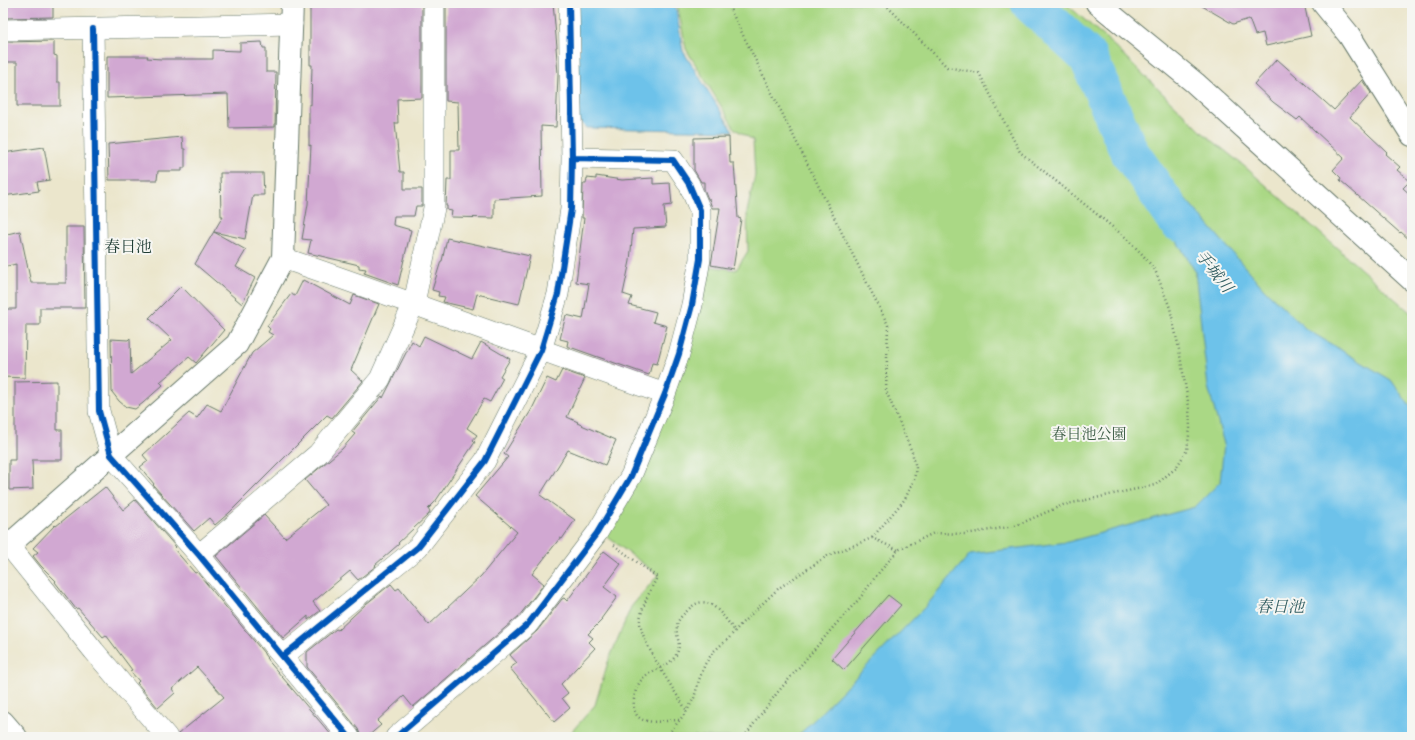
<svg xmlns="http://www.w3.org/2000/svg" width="1415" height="740" viewBox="0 0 1415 740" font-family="'IM FELL English','Noto Serif JP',serif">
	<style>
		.green { fill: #aad885; stroke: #648a5c }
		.water { fill: #6dc2ea; stroke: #46808f }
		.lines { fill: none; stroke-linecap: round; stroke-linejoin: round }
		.river { stroke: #6dc2ea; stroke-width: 39 }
		.building { fill: #d1a8d2 }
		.minor-casing { stroke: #667869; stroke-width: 22 }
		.tertiary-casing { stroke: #667869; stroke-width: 24 }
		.motorway-casing { stroke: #667869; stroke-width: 24 }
		.path { stroke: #667869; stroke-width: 2.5; stroke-dasharray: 1 3; stroke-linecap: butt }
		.minor { stroke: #fff; stroke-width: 21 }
		.tertiary { stroke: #fff; stroke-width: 22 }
		.motorway { stroke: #fff; stroke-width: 22 }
		.cycleway-casing { stroke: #f6f6f2; stroke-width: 8 }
		.cycleway { stroke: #0057b8; stroke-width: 6 }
		.labels { text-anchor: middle; stroke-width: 4; stroke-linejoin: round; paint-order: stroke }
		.park-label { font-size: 15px; fill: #3b5c44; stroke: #f6f6f2 }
		.neighbourhood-label { font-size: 16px; fill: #1f3d34; stroke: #f6f6f2 }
		.water-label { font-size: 16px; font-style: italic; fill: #325e62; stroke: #f6f6f2 }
	</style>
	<rect width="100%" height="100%" fill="#f6f6f2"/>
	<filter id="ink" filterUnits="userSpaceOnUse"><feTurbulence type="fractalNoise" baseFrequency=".025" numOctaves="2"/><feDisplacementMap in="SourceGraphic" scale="8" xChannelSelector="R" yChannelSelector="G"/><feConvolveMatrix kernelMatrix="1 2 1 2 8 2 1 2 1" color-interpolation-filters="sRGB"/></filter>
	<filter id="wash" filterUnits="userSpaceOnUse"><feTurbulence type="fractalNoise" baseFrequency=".012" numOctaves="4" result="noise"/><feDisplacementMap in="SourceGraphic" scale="16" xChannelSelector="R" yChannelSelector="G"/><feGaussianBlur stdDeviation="0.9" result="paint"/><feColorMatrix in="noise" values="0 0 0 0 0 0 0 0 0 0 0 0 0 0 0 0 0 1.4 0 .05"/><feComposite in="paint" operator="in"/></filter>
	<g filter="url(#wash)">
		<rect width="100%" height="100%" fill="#ebe6cc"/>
		<path class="green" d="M 677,3 L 1065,3 L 1107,39 L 1203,133 L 1244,166 L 1412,314 L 1412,737 L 567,737 L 595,705 L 608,662 L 631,607 L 658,575 L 601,532 L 634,478 L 701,265 L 736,270 L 748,251 L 747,212 L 755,175 L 753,140 L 735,129 L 686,49 Z"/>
		<path class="water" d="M 573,3 L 675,3 L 683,51 L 733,131 L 586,128 L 575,117 Z
			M 1164,174 L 1264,289 L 1306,329 L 1391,380 L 1412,409 L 1412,737 L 797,737 L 926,606 L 970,554 L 1068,542 L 1195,507 L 1220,482 L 1224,444 L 1208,387 L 1195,271 L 1140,181 Z"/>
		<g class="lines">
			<path class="river" d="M 1030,3 L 1088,57 L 1129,151 L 1178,222"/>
		</g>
		<g id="blocks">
			<path class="building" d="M 5,3 L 53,3 L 53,17 L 5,18 Z
				M 310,3 L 422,3 L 422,98 L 397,99 L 398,123 L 395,123 L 400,172 L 404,172 L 404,189 L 422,189 L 422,206 L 416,206 L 414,216 L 394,216 L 393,225 L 411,230 L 398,285 L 364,273 L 366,269 L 359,268 L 359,265 L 308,253 L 311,240 L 302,239 L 308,204 L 311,145 L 309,146 L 309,104 L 311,105 L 312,65 L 310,65 Z
				M 446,3 L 553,3 L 557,47 L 556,47 L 558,74 L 556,127 L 541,126 L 542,196 L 494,199 L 494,218 L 451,217 L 452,211 L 447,210 L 447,206 L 446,206 L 447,180 L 451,180 L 451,150 L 459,150 L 458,102 L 446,101 Z
				M 1197,3 L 1304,3 L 1311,36 L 1266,46 L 1263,33 L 1255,35 L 1249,19 L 1233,24 Z
				M 54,41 L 54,55 L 57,56 L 57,82 L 60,82 L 60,106 L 17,106 L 17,62 L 3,62 L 3,44 L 5,44 L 5,42 Z
				M 262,42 L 263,48 L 266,48 L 266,72 L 276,72 L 275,127 L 229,128 L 228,94 L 107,98 L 107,56 L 148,56 L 147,58 L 161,59 L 213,59 L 213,50 L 240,51 L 240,43 Z
				M 1277,59 L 1334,110 L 1362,80 L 1371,93 L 1350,117 L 1387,152 L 1385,154 L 1400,167 L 1397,170 L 1410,181 L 1403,188 L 1412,196 L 1412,242 L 1401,232 L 1400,233 L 1340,180 L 1341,178 L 1333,170 L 1344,158 L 1300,117 L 1297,120 L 1273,102 L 1254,84 Z
				M 182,137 L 183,149 L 185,149 L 185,168 L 182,168 L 182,171 L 158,171 L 157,180 L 109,180 L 108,144 Z
				M 729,137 L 730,163 L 734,163 L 738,218 L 741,219 L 733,269 L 711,265 L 720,208 L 712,208 L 709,199 L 708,199 L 704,189 L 704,182 L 701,182 L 694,170 L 694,138 Z
				M 44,147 L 50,180 L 37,182 L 39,191 L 3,196 L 3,153 Z
				M 220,173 L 263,173 L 264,195 L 253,195 L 245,239 L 214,232 L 246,250 L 236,267 L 255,278 L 242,304 L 195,264 L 223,216 L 221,216 Z
				M 596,176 L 622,180 L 653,178 L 653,184 L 670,183 L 672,205 L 664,206 L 666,227 L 633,229 L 630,261 L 623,294 L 632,297 L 629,305 L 656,312 L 653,322 L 667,326 L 657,364 L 652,363 L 649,375 L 567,346 L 568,341 L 560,339 L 566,315 L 583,319 L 589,284 L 576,282 L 584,218 L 582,218 L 583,184 L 586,184 L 587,178 L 596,179 Z
				M 66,227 L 84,227 L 85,308 L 40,308 L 40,325 L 26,325 L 25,378 L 3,377 L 3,309 L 16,309 L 16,264 L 3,267 L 3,235 L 20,231 L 31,283 L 66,283 Z
				M 447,238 L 530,256 L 519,304 L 477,294 L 473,309 L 443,302 L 445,297 L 438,296 L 439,292 L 432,290 L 441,261 L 442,261 Z
				M 303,280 L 350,305 L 354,295 L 379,304 L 351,370 L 363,381 L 332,418 L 327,415 L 229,513 L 215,525 L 209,518 L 194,531 L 153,485 L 154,484 L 140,467 L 148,461 L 143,455 L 189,413 L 197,418 L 207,404 L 221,411 L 252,353 L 273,335 L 268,332 L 270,329 L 267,326 L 291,294 L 295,296 Z
				M 181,286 L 224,330 L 196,363 L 189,357 L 160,382 L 163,385 L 143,403 L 135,409 L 126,407 L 119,401 L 112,392 L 111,339 L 128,340 L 130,338 L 131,374 L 172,340 L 149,318 Z
				M 424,336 L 472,359 L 481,342 L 510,359 L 500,376 L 503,378 L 490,402 L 484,399 L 467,428 L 477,435 L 473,440 L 475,442 L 435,502 L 428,509 L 430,512 L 429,514 L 398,543 L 399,544 L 375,565 L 376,566 L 358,580 L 350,571 L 313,602 L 320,611 L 308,620 L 308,616 L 283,638 L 216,556 L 264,515 L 285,538 L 326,505 L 305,480 L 342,449 L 355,434 L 352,432 L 382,396 L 383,398 L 412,341 L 419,346 Z
				M 562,370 L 585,378 L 567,417 L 578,422 L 577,423 L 616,440 L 605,465 L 568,450 L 540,495 L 575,520 L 562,539 L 560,538 L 532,574 L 544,584 L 519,616 L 413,707 L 404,696 L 377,721 L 381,725 L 367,737 L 361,737 L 358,729 L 307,667 L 307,652 L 336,629 L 338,630 L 366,604 L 391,584 L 396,590 L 399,588 L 429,625 L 481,576 L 517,532 L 475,496 L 508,457 L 504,454 L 532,409 L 547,378 L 556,382 Z
				M 57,381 L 57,430 L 62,430 L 62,460 L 32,460 L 33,489 L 9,490 L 9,460 L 15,460 L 15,382 Z
				M 105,487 L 123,510 L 135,500 L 176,547 L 174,549 L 195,573 L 197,572 L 264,653 L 264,654 L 267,658 L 266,658 L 333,737 L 179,737 L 178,734 L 224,697 L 197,667 L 172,689 L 175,693 L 158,708 L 137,683 L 139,681 L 130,671 L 132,670 L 106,635 L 103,637 L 78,608 L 76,609 L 55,582 L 56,581 L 41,566 L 33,556 L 38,552 L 33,548 L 55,525 L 56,526 L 70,515 Z
				M 604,551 L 621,564 L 604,587 L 617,597 L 601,619 L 602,620 L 588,634 L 593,638 L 589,642 L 595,648 L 561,684 L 568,693 L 562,698 L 570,708 L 554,722 L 510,668 L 517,663 L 510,655 L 537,631 L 562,599 L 564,598 L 567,601 Z
				M 888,595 L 901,605 L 844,670 L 832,659 Z"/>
		</g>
	</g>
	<g filter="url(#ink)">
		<use href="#blocks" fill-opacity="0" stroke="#667869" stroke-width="1"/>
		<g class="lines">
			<g class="minor-casing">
				<path id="minor" d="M 93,29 L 99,411 L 111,455 L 199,555 L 349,737
					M 3,30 L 292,24
					M 283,258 C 411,302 537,349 665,394
					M 3,538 L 94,651 L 167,737
					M 199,555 L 318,454 L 380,379 L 414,303 L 434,208 L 434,3
					M 283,656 L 418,547 L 485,461 L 541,350 L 558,294 L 571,209 L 572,158 L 569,3
					M 396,737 L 528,624 L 597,533 L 631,476 L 665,394 L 679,354 L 692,305 L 700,259 L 700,210 L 689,184 L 673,160 L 572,158"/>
			</g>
			<g class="tertiary-casing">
				<path id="tertiary" d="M 1097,3 L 1195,83 L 1412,280
					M 1323,3 L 1349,35 L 1412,135
					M 9,545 L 237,344 L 283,258 L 292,3"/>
			</g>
			<g class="motorway-casing">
				<path id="motorway" d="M 3,722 L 16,737"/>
			</g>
			<path class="path" d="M 727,3 L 888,325 L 886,391 L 912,452 L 916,468 L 914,480 L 905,499 L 872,538
				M 614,545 L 657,577 C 651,590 642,605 640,620 C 638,638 676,693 687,711
				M 679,720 C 658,721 631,729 634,699 C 635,691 638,683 644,677 C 653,669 666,668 674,658 C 684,644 675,639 677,626 C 678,618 684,614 689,609 C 708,590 723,616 735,631
				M 666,737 L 687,711 L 694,698 L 699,680 L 705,664 L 714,651 L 729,638 L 741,624 L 779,588 L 827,556 L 872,538 L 898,550
				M 744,737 L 777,693 L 836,624 L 860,598 L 876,576 L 898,550 L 934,533 L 965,534 L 1015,526 L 1063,505 L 1155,485 L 1176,468 L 1187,450 L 1190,428 L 1189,407 L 1178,344 L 1170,308 L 1155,270 L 1142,254 L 1125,237 L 1020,152 L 979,73 L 947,67 L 884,3"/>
			<use href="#minor" class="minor"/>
			<use href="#tertiary" class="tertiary"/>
			<use href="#motorway" class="motorway"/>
			<g class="cycleway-casing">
				<path id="cycleway" d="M 93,29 L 99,411 L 111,455 L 199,555 L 349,737
					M 283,656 L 418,547 L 485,461 L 541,350 L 558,294 L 571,209 L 572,158 L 569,3
					M 396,737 L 528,624 L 597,533 L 631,476 L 665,394 L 679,354 L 692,305 L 700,259 L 700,210 L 689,184 L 673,160 L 572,158"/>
			</g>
			<use href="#cycleway" class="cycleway"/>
		</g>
	</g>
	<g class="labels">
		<g class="park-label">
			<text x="1089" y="439">春日池公園</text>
		</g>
		<g class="neighbourhood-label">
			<text x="128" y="252">春日池</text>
		</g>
		<g class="water-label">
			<text transform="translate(1215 271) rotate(52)" y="6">手城川</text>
			<text x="1280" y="612">春日池</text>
		</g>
	</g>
	<rect width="1415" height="740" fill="none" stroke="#f6f6f2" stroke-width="16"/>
</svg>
